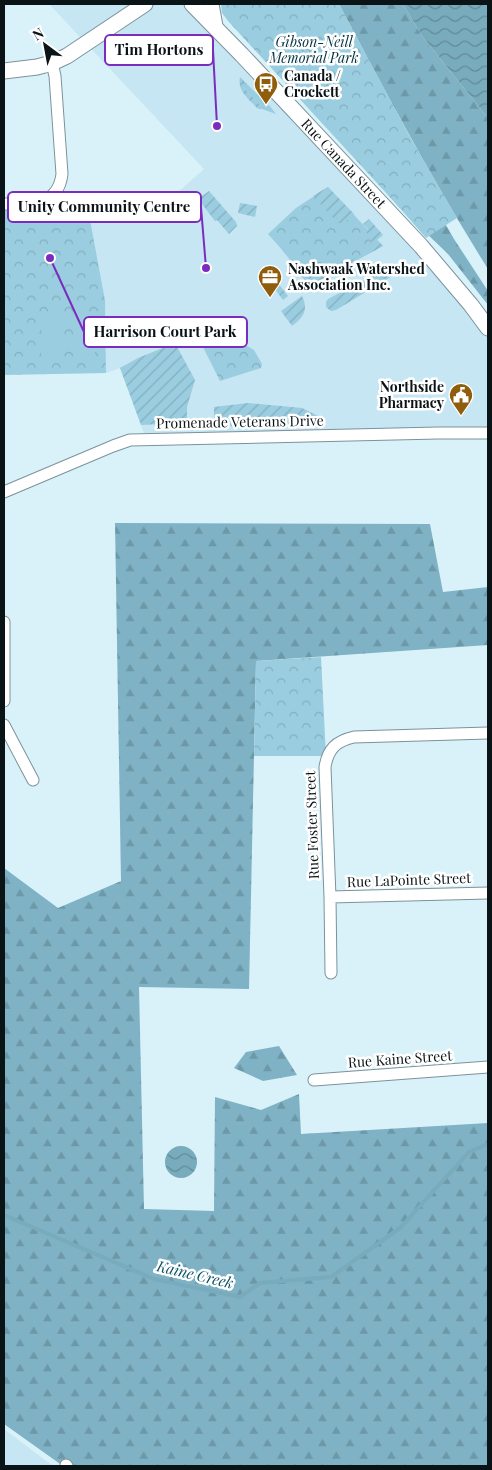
<svg xmlns="http://www.w3.org/2000/svg" width="492" height="1470" viewBox="0 0 492 1470" font-family="'Playfair Display',serif">
	<style>
		.built { fill: #c5e6f2 }
		.grass { fill: url(#grass-tufts) }
		.forest { fill: url(#forest-firs) }
		.park { fill: url(#park-crowns) }
		.garden { fill: url(#garden-furrows) }
		.pitch { fill: #9acddf }
		.water { fill: url(#water-waves) }
		.lines { fill: none; stroke-linecap: round; stroke-linejoin: round }
		.stream { stroke: #78abbc; stroke-width: 4 }
		.street-casing { stroke: #7c929a; stroke-width: 13 }
		.secondary-casing { stroke: #7c929a; stroke-width: 17 }
		.street { stroke: #fff; stroke-width: 11 }
		.secondary { stroke: #fff; stroke-width: 15 }
		.labels { text-anchor: middle; stroke-width: 5; stroke-linejoin: round; paint-order: stroke }
		.park-label { font-size: 14px; font-style: italic; fill: #023341; stroke: #fff }
		.poi-label { font-size: 14px; font-weight: bold; fill: #0a1316; stroke: #fff; text-anchor: start }
		.street-label { font-size: 14px; fill: #0a1316; stroke: #fff }
		.water-label { font-size: 15px; font-style: italic; fill: #085164; stroke: #fff }
		.leader { fill: none; stroke: #7b2cbf; stroke-width: 2 }
		.callout-dot { fill: #7b2cbf; stroke: #fff; stroke-width: 2 }
		.callout { fill: #fff; stroke: #7b2cbf; stroke-width: 2 }
		.callout-label { font-size: 15px; text-anchor: middle; font-weight: bold; fill: #0a1316 }
	</style>
	<defs>
		<pattern id="grass-tufts" width="24" height="20" patternUnits="userSpaceOnUse" patternTransform="scale(1.25)"><rect width="24" height="20" fill="#9acddf"/><path d="M3 7l-1-3M5 7V3M7 7l1-3M15 17l-1-3M17 17v-4M19 17l1-3" fill="none" stroke="#83afbf"/></pattern>
		<pattern id="forest-firs" width="22" height="20" patternUnits="userSpaceOnUse" patternTransform="scale(1.25)"><rect width="22" height="20" fill="#7fb2c4"/><path d="M5 1l3.5 6h-7zM16 11l3.5 6h-7z" fill="#6c98a8"/></pattern>
		<pattern id="park-crowns" width="20" height="18" patternUnits="userSpaceOnUse" patternTransform="scale(1.25)"><rect width="20" height="18" fill="#9acddf"/><path d="M2 6a3 3 0 1 1 6 0M12 15a3 3 0 1 1 6 0" fill="none" stroke="#83afbf"/></pattern>
		<pattern id="garden-furrows" width="10" height="10" patternUnits="userSpaceOnUse" patternTransform="scale(1.25)"><rect width="10" height="10" fill="#9acddf"/><path d="M-1 1l2-2M0 10L10 0M9 11l2-2" fill="none" stroke="#83afbf"/></pattern>
		<pattern id="water-waves" width="16" height="10" patternUnits="userSpaceOnUse" patternTransform="scale(1.25)"><rect width="16" height="10" fill="#78abbc"/><path d="M0 5q4-4 8 0t8 0" fill="none" stroke="#618a98"/></pattern>
	</defs>
	<rect width="100%" height="100%" fill="#d9f2fa"/>
	<path class="built" d="M 49,4 L 192,4 L 488,328 L 488,433 L 146,439 L 120,368 L 106,373 L 105,300 L 89,214 L 159,209 L 204,169 Z
		M 4,1429 L 49,1463 L 54,1466 L 4,1466 Z"/>
	<path class="grass" d="M 243,80 L 265,102 L 264,104 L 266,107 L 269,105 L 276,114 L 262,109 L 259,109 L 257,108 L 260,105 L 243,87 Z"/>
	<path class="forest" d="M 339,4 L 403,4 L 422,36 L 488,118 L 488,269 C 434,183 386,93 339,4 Z
		M 390,169 L 431,199 L 454,239 L 488,291 L 488,305 L 448,254 L 399,207 L 370,174 Z
		M 115,523 L 430,524 L 443,592 L 488,587 L 488,645 L 256,661 L 249,989 L 139,987 L 144,1209 L 214,1211 L 215,1097 L 261,1110 L 299,1094 L 301,1134 L 488,1123 L 488,1466 L 63,1466 L 4,1424 L 4,868 L 58,908 L 121,881 Z
		M 279,1046 L 297,1075 L 263,1081 L 234,1068 L 246,1052 Z"/>
	<path class="park" d="M 221,4 L 339,4 L 409,135 L 457,218 L 426,238 L 399,207 L 228,21 L 222,13 Z
		M 328,187 L 383,246 L 309,286 L 284,252 L 268,234 L 296,208 Z
		M 53,196 L 69,215 L 89,214 L 105,300 L 106,373 L 4,375 L 4,204 Z
		M 235,332 L 244,347 L 247,346 L 254,350 L 262,364 L 261,368 L 220,381 L 203,347 L 224,335 L 226,337 Z
		M 321,657 L 326,756 L 254,756 L 256,661 Z"/>
	<path class="garden" d="M 315,73 C 323,75 329,84 331,91 L 330,95 L 321,99 L 317,88 L 319,85 L 314,78 Z
		M 240,77 L 243,80 L 243,87 L 260,105 L 257,108 C 248,98 237,91 240,77 Z
		M 328,187 L 354,214 L 344,223 L 338,223 L 313,196 Z
		M 209,191 L 236,222 L 237,226 L 229,234 L 217,220 L 215,221 L 198,199 Z
		M 240,203 L 257,206 L 255,217 L 238,213 Z
		M 369,219 L 383,235 L 377,240 L 383,246 L 313,284 L 306,274 C 316,268 316,275 325,274 L 371,250 L 370,237 L 366,232 L 368,229 L 363,224 Z
		M 395,267 L 396,269 L 394,275 L 336,310 L 331,311 L 326,307 L 326,302 L 328,299 L 385,269 Z
		M 267,269 L 288,296 L 283,300 L 262,272 Z
		M 302,296 C 309,310 303,318 292,326 L 281,311 Z
		M 175,343 L 195,380 L 187,407 L 187,418 L 182,423 L 141,425 L 120,368 L 138,358 Z
		M 248,403 L 302,408 L 318,416 L 321,424 L 253,427 L 214,426 L 214,407 Z"/>
	<path class="pitch" d="M 42,314 L 63,314 L 63,360 L 41,360 Z
		M 74,314 L 95,314 L 95,360 L 74,361 Z"/>
	<path class="water" d="M 403,4 L 488,4 L 488,118 L 422,36 Z
		M165 1162a16 16 0 1 1 32 0a16 16 0 1 1-32 0Z"/>
	<g class="lines">
		<path class="stream" d="M 4,1215 L 154,1279 L 240,1297 L 260,1283 L 331,1277 L 400,1228 L 469,1152 L 488,1144"/>
		<g class="street-casing">
			<path id="street" d="M 4,204 C 30,204 58,207 62,174 L 55,76 L 52,63
				M 4,492 L 113,446 L 130,440 L 438,433 L 488,433
				M 4,622 L 4,701
				M 4,725 L 33,780
				M 330,897 L 488,893
				M 331,973 L 330,897 L 325,767 C 328,749 336,741 354,737 L 488,733
				M 314,1080 L 488,1067
				M 66,1465 L 67,1466"/>
		</g>
		<g class="secondary-casing">
			<g id="secondary">
				<path id="s1" d="M 192,4 L 242,55 L 421,246 L 471,305 L 488,328"/>
				<path d="M 211,4 L 215,26"/>
				<path d="M 4,71 L 37,67 L 52,63 L 67,56 L 145,4"/>
			</g>
		</g>
		<use href="#street" class="street"/>
		<use href="#secondary" class="secondary"/>
	</g>
	<defs>
		<g id="bus-pin" transform="scale(1.25)"><path d="M0 17L-7.5 6A9.5 9.5 0 1 1 7.5 6Z" fill="#8f5d0b" stroke="#fff"/><path d="M-5-6H5V4H4V6H2V4H-2V6H-4V4H-5ZM-3.5-4V0h7V-4ZM-3.5 1.2v1.5H-2V1.2ZM2 1.2v1.5H3.5V1.2Z" fill="#fff"/></g>
		<g id="office-pin" transform="scale(1.25)"><path d="M0 17L-7.5 6A9.5 9.5 0 1 1 7.5 6Z" fill="#8f5d0b" stroke="#fff"/><path d="M-6-3h4V-5.5h4V-3h4V5H-6ZM-1-4.5V-3h2v-1.5ZM-6 0V1H6V0Z" fill="#fff"/></g>
		<g id="civic-pin" transform="scale(1.25)"><path d="M0 17L-7.5 6A9.5 9.5 0 1 1 7.5 6Z" fill="#8f5d0b" stroke="#fff"/><path d="M-.6-6.5H3V-4.5H.6V-3L4-1V1h2V6H-6V1h2V-1L-.6-3ZM-1.2 2.5V6h2.4V2.5Z" fill="#fff"/></g>
	</defs>
	<g fill-rule="evenodd">
		<use href="#bus-pin" x="266" y="84"/>
		<use href="#office-pin" x="270" y="277"/>
		<use href="#civic-pin" x="461" y="395"/>
	</g>
	<g class="labels">
		<g class="park-label">
			<text x="314" y="47">Gibson-Neill<tspan x="314" dy="16">Memorial Park</tspan></text>
		</g>
		<g class="poi-label">
			<text x="284" y="81">Canada /<tspan x="284" dy="16">Crockett</tspan></text>
			<text x="288" y="274">Nashwaak Watershed<tspan x="288" dy="16">Association Inc.</tspan></text>
			<text x="444" y="392" text-anchor="end">Northside<tspan x="444" dy="16">Pharmacy</tspan></text>
		</g>
		<g class="street-label">
			<text dy="5" stroke="none"><textPath href="#s1" startOffset="220">Rue Canada Street</textPath></text>
			<text transform="translate(240 422) rotate(-1)" y="5">Promenade Veterans Drive</text>
			<text transform="translate(312 825) rotate(-92)" y="5">Rue Foster Street</text>
			<text transform="translate(409 880) rotate(-2)" y="5">Rue LaPointe Street</text>
			<text transform="translate(400 1059) rotate(-4)" y="5">Rue Kaine Street</text>
		</g>
		<g class="water-label">
			<text transform="translate(195 1275) rotate(13)" y="5">Kaine Creek</text>
		</g>
	</g>
	<path class="leader" d="M217 126L213 50M206 268L201 207M50 258L84 332"/>
	<g class="callout-dot">
		<circle cx="217" cy="126" r="5"/>
		<circle cx="206" cy="268" r="5"/>
		<circle cx="50" cy="258" r="5"/>
	</g>
	<g class="callout">
		<rect x="105" y="35" width="108" height="30" rx="5"/>
		<rect x="8" y="192" width="193" height="30" rx="5"/>
		<rect x="84" y="317" width="163" height="30" rx="5"/>
	</g>
	<g class="callout-label">
		<text x="159" y="55">Tim Hortons</text>
		<text x="104" y="212">Unity Community Centre</text>
		<text x="165" y="337">Harrison Court Park</text>
	</g>
	<rect width="492" height="1470" fill="none" stroke="#0a1316" stroke-width="10"/>
	<g transform="translate(45 45) rotate(328)" stroke="#ffffff" stroke-width="4" paint-order="stroke">
	<path d="M0-4L9 19L0 12L-9 19Z" fill="#0a1316"/>
	<text y="-8" font-size="14" font-weight="bold" text-anchor="middle" fill="#0a1316">N</text>
	</g>
</svg>
